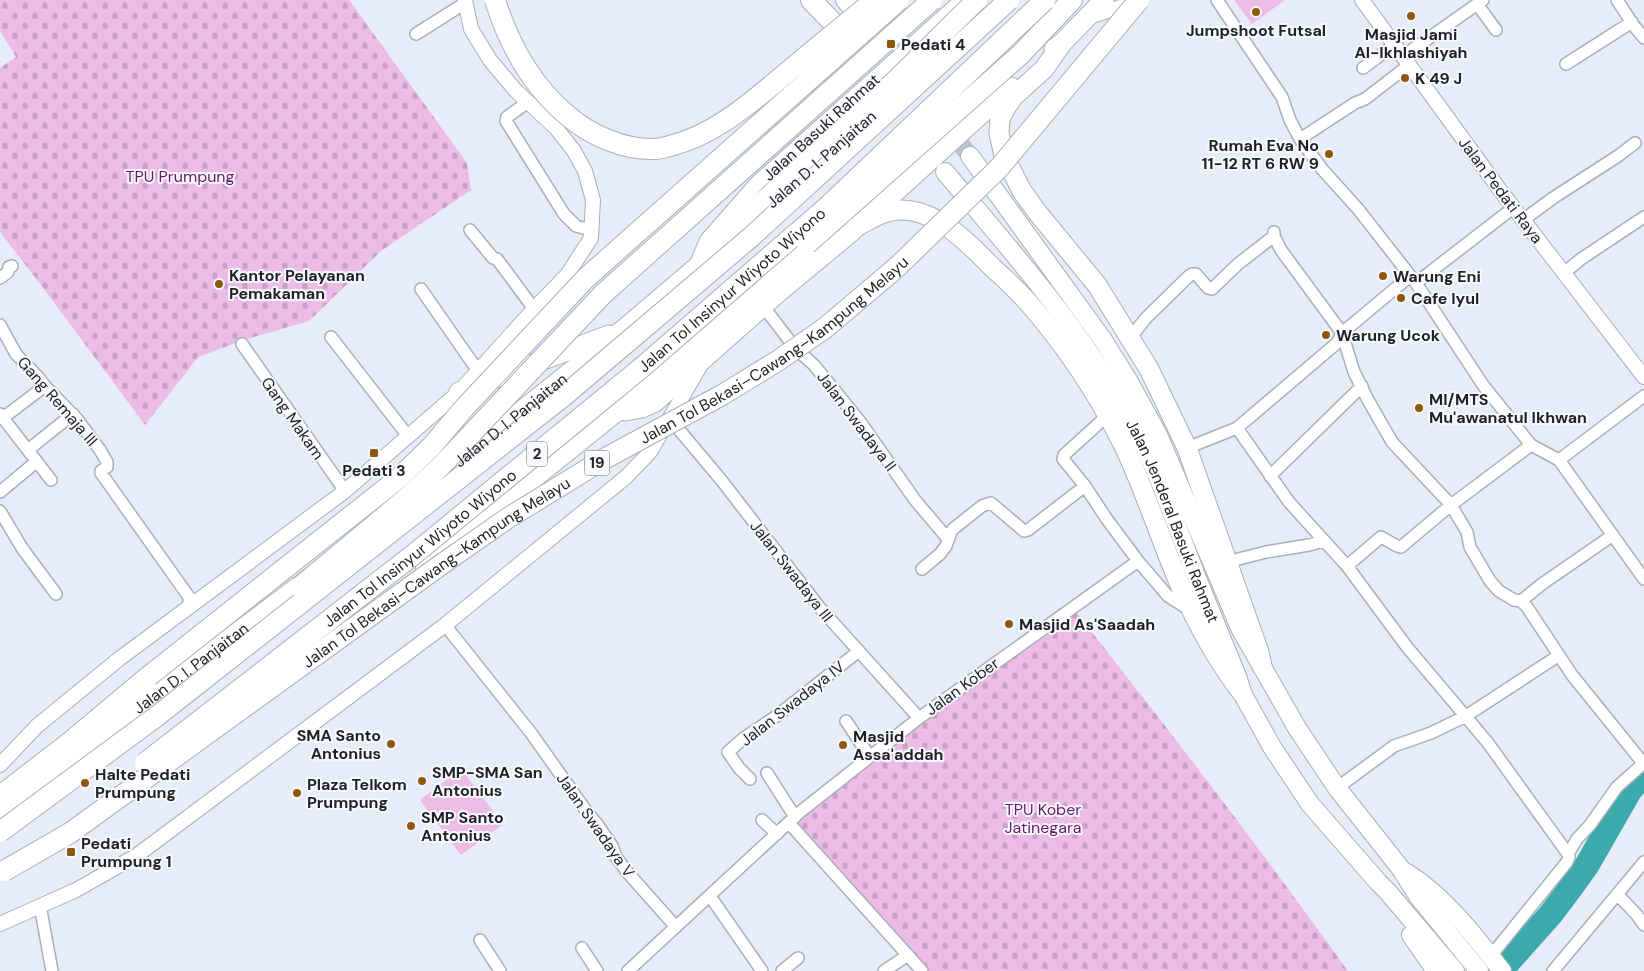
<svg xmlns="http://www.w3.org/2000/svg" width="1644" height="971" viewBox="0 0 1644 971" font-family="'DM Sans',sans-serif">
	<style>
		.green { fill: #ecbce7 }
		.cemetery { fill: url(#cemetery-stones) }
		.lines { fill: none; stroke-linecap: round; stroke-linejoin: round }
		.river { stroke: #3ca9ad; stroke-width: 25 }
		.primary-tunnel { stroke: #bec3ce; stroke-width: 18; stroke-dasharray: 18 9; stroke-linecap: butt }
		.minor-casing { stroke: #a9afba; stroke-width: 14 }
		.tertiary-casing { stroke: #a9afba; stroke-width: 16 }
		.primary-casing { stroke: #a9afba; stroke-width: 20 }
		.trunk-casing { stroke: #a9afba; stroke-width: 21 }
		.motorway-casing { stroke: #a9afba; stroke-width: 22 }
		.minor { stroke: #fff; stroke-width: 11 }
		.tertiary { stroke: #fff; stroke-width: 14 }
		.primary { stroke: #fff; stroke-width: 18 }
		.trunk { stroke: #fff; stroke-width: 19 }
		.motorway { stroke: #fff; stroke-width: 20 }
		.motorway-bridge-casing { stroke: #a9afba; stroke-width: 22; stroke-linecap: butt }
		.motorway-bridge { stroke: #fff; stroke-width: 20 }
		.poi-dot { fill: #8e580a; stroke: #f7f9fe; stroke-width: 2 }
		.labels { text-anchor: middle; stroke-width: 4; stroke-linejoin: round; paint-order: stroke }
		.shield { fill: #f7f9fe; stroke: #606266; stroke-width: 1 }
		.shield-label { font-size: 15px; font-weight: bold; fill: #1f2125 }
		.poi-label { font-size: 16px; font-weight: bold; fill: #1f2125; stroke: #f7f9fe; text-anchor: start }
		.street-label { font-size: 16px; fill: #1f2125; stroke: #f7f9fe }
		.park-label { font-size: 16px; fill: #6b1668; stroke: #f7f9fe }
	</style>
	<defs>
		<pattern id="cemetery-stones" width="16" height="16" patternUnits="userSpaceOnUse" patternTransform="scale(1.25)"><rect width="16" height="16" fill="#ecbce7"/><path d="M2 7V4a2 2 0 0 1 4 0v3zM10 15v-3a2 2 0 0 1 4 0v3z" fill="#caa1c6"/></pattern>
	</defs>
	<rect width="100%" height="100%" fill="#e6ecf8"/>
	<path class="green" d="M 1234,0 L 1285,0 L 1252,24 Z
		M 461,769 L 503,824 L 461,855 L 420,800 Z"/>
	<path class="cemetery" d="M 0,0 L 349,0 L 467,163 L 471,190 L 381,251 L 309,321 L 244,340 L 198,357 L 145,425 L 44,289 L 0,232 L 0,68 L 16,57 L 0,31 Z
		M 1072,607 C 1167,727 1259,847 1348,971 L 922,971 L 789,823 Z"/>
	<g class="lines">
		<path class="river" d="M 1500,971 L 1551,914 L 1572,886 L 1587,865 L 1630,790 L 1644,775"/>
		<path class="primary-tunnel" d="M 877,36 L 970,156
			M 859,54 L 920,137"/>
		<g class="minor-casing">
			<path id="minor" d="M 1217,0 L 1282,97 L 1290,120 L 1300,139 L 1322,169 L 1358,209 L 1416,283 L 1483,385 L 1531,445 L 1559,460 L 1644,579
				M 1617,0 L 1634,26 L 1644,38
				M 1477,4 L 1496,30
				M 416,34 L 465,3
				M 1402,57 L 1483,0
				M 1566,64 L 1632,22
				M 1363,68 L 1394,45
				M 528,102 L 507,117 L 506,121 L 564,214 L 576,226 L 591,230
				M 1300,139 L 1355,103 L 1365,99 L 1409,65
				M 1523,220 L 1553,198 L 1618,156 L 1635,143
				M 470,230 L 493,258 L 497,259 L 534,309
				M 1274,232 L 1274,236 L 1281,250 L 1342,333 L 1354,372 L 1368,400 L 1392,442 L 1451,505 L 1467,532 L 1470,547 L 1490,581 L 1499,591 L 1514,600 L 1521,601 L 1527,607 L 1572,675 L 1643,763
				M 1564,273 L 1581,259 L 1644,217
				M 0,278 L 8,272 L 9,267 L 12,266
				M 1416,283 L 1513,208
				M 421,289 L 478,371
				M 763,306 L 796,349 L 814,365 L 861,423 L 915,500 L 948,539
				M 0,325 L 16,354 L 38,377 L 45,386 L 77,419 L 100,450 L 107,462 L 107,467 L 101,471 L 101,473 L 189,597 L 189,607
				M 1342,333 L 1410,276
				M 331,337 L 408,436
				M 1131,337 L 1146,318 L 1189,276 L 1192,274 L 1196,274 L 1208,288 L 1212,289 L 1238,264 L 1274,236
				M 242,344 L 345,491
				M 0,414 L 51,480
				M 1108,415 L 1064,455 L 1063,459 L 1085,486 L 1106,518 L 1138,561 L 1168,596 L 1190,610
				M 3,418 L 45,386
				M 670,419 L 722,481 L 820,608 L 919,718
				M 1237,428 L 1289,502 L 1347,566 L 1407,647 L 1488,743 L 1568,854
				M 1187,448 L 1237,428 L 1337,343 L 1342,333
				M 28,450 L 73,414
				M 1559,460 L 1644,396
				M 1270,476 L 1362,386
				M 0,492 L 36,462
				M 0,511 L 22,548 L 56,594
				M 1227,562 L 1266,552 L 1309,545 L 1324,541
				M 1347,566 L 1381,537 L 1397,546 L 1401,547 L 1451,505 L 1531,445
				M 922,569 L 940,554 L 946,546 L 951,532 L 953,529 L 982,506 L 991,503 L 1024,531 L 1028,530 L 1085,486
				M 1521,601 L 1542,584 L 1613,535
				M 445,625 L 531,733 L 587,812 L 597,824 L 612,846 L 616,857 L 628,873 L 676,927
				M 846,721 L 870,757
				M 767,773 L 795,817
				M 750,779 L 739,768 L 728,752 L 744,738 L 778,715 L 859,651
				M 1337,788 L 1394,746 L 1431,733 L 1466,716 L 1558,656
				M 762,820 L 777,834
				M 789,823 L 922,971
				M 1617,894 L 1637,915 L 1644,925
				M 710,896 L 762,971
				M 40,908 L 42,916 L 52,971
				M 480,940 L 500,971
				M 582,948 L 597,971
				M 1490,957 L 1567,862 L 1569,857 L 1568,854 L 1577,839 L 1590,825 L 1617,787 L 1644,763
				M 628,971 L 800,812 L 919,718 L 1138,561
				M 782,971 L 798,958
				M 884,971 L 908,955
				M 1553,971 L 1644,862"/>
		</g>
		<g class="tertiary-casing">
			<path id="tertiary" d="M 1362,0 L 1500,190 L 1644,377
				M 1088,17 L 1137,2
				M 699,259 L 707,240 L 757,183 L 962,0
				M 0,765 L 37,726 L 119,659 L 345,491 L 459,392 L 534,309 L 567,275 L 591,238 L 593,200 L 585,171 L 574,151 L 556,128 L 516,91 L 490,60 L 471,29 L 465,0
				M 0,924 L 76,890 L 136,856 L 445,625 L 626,477 L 650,452 L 699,368"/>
		</g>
		<g class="primary-casing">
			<g id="primary">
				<path d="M 845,0 L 877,36"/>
				<path d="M 970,156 L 1103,340 L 1128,380 L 1158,435 L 1240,628 L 1297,728 L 1337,788 L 1401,869 L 1418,896 L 1479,971"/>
				<path id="s1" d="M 945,172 C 1014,254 1086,334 1136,430 C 1157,469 1171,511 1187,552 C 1203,595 1221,636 1238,679 L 1242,693 L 1272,747 L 1310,804 L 1378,882 L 1387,891 L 1455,971"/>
				<path d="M 1407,873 C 1446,898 1474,935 1502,971"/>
				<path d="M 1411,935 L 1436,971"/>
			</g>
		</g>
		<g class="trunk-casing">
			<g id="trunk">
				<path d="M 1063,42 L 1044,69 L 1013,97 L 1005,109 L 1000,119 L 999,133 L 1004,156 L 1022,191 L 1037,212 L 1097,285 L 1149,369 L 1187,448 L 1259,652 L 1262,666"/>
				<path d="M 1054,49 L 1063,42 L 1104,0"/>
				<path d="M 857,226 C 866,222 875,216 884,213 C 927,198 966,241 993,268 C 1004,278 1016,289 1026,300 C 1064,343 1097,392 1123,444 C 1145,490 1160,538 1180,585 C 1196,622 1217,660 1242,693"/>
				<path d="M 459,392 L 609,335"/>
				<path d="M 625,411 L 642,408 L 655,402 L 779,292 L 850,233 L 1011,87"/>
				<path id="s2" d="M 440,476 L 624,329 L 711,255"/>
				<path d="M 425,566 L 616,412 L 679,345"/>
				<path id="s3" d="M 0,812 L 312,576"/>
			</g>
		</g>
		<g class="motorway-casing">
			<path id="motorway" d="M 811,0 L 838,28
				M 1021,54 L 1072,0
				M 700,264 L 706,256 L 721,240 L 833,138
				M 616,412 L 641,398 L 655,386 L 807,244
				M 0,796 L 69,743 L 149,676"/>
		</g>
		<use href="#minor" class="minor"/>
		<use href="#tertiary" class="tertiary"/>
		<use href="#primary" class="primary"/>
		<use href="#trunk" class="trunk"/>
		<use href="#motorway" class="motorway"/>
		<g class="motorway-bridge-casing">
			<g id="motorway-bridge">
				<path d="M 495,0 C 509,45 532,86 568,116 C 591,136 625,150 655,149 C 660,149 665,147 670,146 C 719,134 758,96 796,65 C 822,43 848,22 875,0"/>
				<path d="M 833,138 L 896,80 L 977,0"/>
				<path d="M 807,244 L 1021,54"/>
				<path d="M 300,587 L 409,496 L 442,465 L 603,294 L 932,0"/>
				<path d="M 149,676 L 399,478 L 431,447 L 465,407 L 586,278 L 899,0"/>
				<path id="s4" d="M 145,763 L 413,555 L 640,369 L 827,207 L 1045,0"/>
				<path d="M 0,832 L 157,716 L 565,395 L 751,237 L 1009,0"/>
				<path id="s5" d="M 4,871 L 70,833 L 442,564 L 508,518 L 604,459 L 722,395 L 779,360 L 825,328 L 896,268 L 999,168 L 1139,0"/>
			</g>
		</g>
		<use href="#motorway-bridge" class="motorway-bridge"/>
	</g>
	<g class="poi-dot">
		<circle cx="1256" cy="12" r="5"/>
		<circle cx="1411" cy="16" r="5"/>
		<rect x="886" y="39" width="10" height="10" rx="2.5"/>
		<circle cx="1405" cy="78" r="5"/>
		<circle cx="1329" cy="154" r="5"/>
		<circle cx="1383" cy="276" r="5"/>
		<circle cx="219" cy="284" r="5"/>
		<circle cx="1401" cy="298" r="5"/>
		<circle cx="1326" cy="335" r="5"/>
		<circle cx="1419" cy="408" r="5"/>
		<rect x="369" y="448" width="10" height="10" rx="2.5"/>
		<circle cx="1009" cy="624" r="5"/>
		<circle cx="391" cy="744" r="5"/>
		<circle cx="843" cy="745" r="5"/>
		<circle cx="422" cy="781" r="5"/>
		<circle cx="85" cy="783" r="5"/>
		<circle cx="297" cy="793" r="5"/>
		<circle cx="411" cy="826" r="5"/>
		<rect x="66" y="847" width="10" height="10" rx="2.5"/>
	</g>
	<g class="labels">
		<g class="shield">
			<rect x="527" y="441.5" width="20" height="25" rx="4"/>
			<rect x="584.5" y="450.5" width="25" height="25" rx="4"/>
		</g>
		<g class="shield-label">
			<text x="537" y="459">2</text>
			<text x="597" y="468">19</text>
		</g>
		<g class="poi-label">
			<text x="1256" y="36" text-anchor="middle">Jumpshoot Futsal</text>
			<text x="1411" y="40" text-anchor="middle">Masjid Jami<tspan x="1411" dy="18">Al-Ikhlashiyah</tspan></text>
			<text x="901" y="50">Pedati 4</text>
			<text x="1415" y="84">K 49 J</text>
			<text x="1319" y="151" text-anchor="end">Rumah Eva No<tspan x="1319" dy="18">11-12 RT 6 RW 9</tspan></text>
			<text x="229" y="281">Kantor Pelayanan<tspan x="229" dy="18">Pemakaman</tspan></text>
			<text x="1393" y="282">Warung Eni</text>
			<text x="1411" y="304">Cafe Iyul</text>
			<text x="1336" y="341">Warung Ucok</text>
			<text x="1429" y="405">MI/MTS<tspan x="1429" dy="18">Mu'awanatul Ikhwan</tspan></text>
			<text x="374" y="476" text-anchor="middle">Pedati 3</text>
			<text x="1019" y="630">Masjid As'Saadah</text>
			<text x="381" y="741" text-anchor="end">SMA Santo<tspan x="381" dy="18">Antonius</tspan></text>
			<text x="853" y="742">Masjid<tspan x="853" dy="18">Assa'addah</tspan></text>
			<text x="432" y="778">SMP-SMA San<tspan x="432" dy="18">Antonius</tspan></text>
			<text x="95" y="780">Halte Pedati<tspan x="95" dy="18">Prumpung</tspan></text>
			<text x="307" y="790">Plaza Telkom<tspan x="307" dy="18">Prumpung</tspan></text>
			<text x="421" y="823">SMP Santo<tspan x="421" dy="18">Antonius</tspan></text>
			<text x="81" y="849">Pedati<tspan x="81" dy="18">Prumpung 1</tspan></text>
		</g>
		<g class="street-label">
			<text transform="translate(821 127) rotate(-42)" y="6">Jalan Basuki Rahmat</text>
			<text transform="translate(821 159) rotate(-41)" y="6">Jalan D. I. Panjaitan</text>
			<text transform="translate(1501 190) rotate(53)" y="6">Jalan Pedati Raya</text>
			<text dy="6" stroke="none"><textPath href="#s4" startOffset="754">Jalan Tol Insinyur Wiyoto Wiyono</textPath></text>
			<text dy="6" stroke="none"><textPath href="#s5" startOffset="931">Jalan Tol Bekasi–Cawang–Kampung Melayu</textPath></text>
			<text transform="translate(58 401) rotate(49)" y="6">Gang Remaja III</text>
			<text transform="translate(293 418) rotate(55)" y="6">Gang Makam</text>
			<text dy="6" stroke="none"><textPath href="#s2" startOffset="90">Jalan D. I. Panjaitan</textPath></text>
			<text transform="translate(857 421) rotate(53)" y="6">Jalan Swadaya II</text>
			<text dy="6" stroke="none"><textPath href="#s1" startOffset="420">Jalan Jenderal Basuki Rahmat</textPath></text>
			<text dy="6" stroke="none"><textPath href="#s4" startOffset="349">Jalan Tol Insinyur Wiyoto Wiyono</textPath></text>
			<text transform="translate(792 571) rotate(52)" y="6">Jalan Swadaya III</text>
			<text dy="6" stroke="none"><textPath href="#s5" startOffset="526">Jalan Tol Bekasi–Cawang–Kampung Melayu</textPath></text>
			<text dy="6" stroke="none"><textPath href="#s3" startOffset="239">Jalan D. I. Panjaitan</textPath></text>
			<text transform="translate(962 686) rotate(-36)" y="6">Jalan Kober</text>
			<text transform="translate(792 703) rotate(-38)" y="6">Jalan Swadaya IV</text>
			<text transform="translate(596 825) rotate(55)" y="6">Jalan Swadaya V</text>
		</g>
		<g class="park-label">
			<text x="180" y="182">TPU Prumpung</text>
			<text x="1043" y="815">TPU Kober<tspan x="1043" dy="18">Jatinegara</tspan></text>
		</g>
	</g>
</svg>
